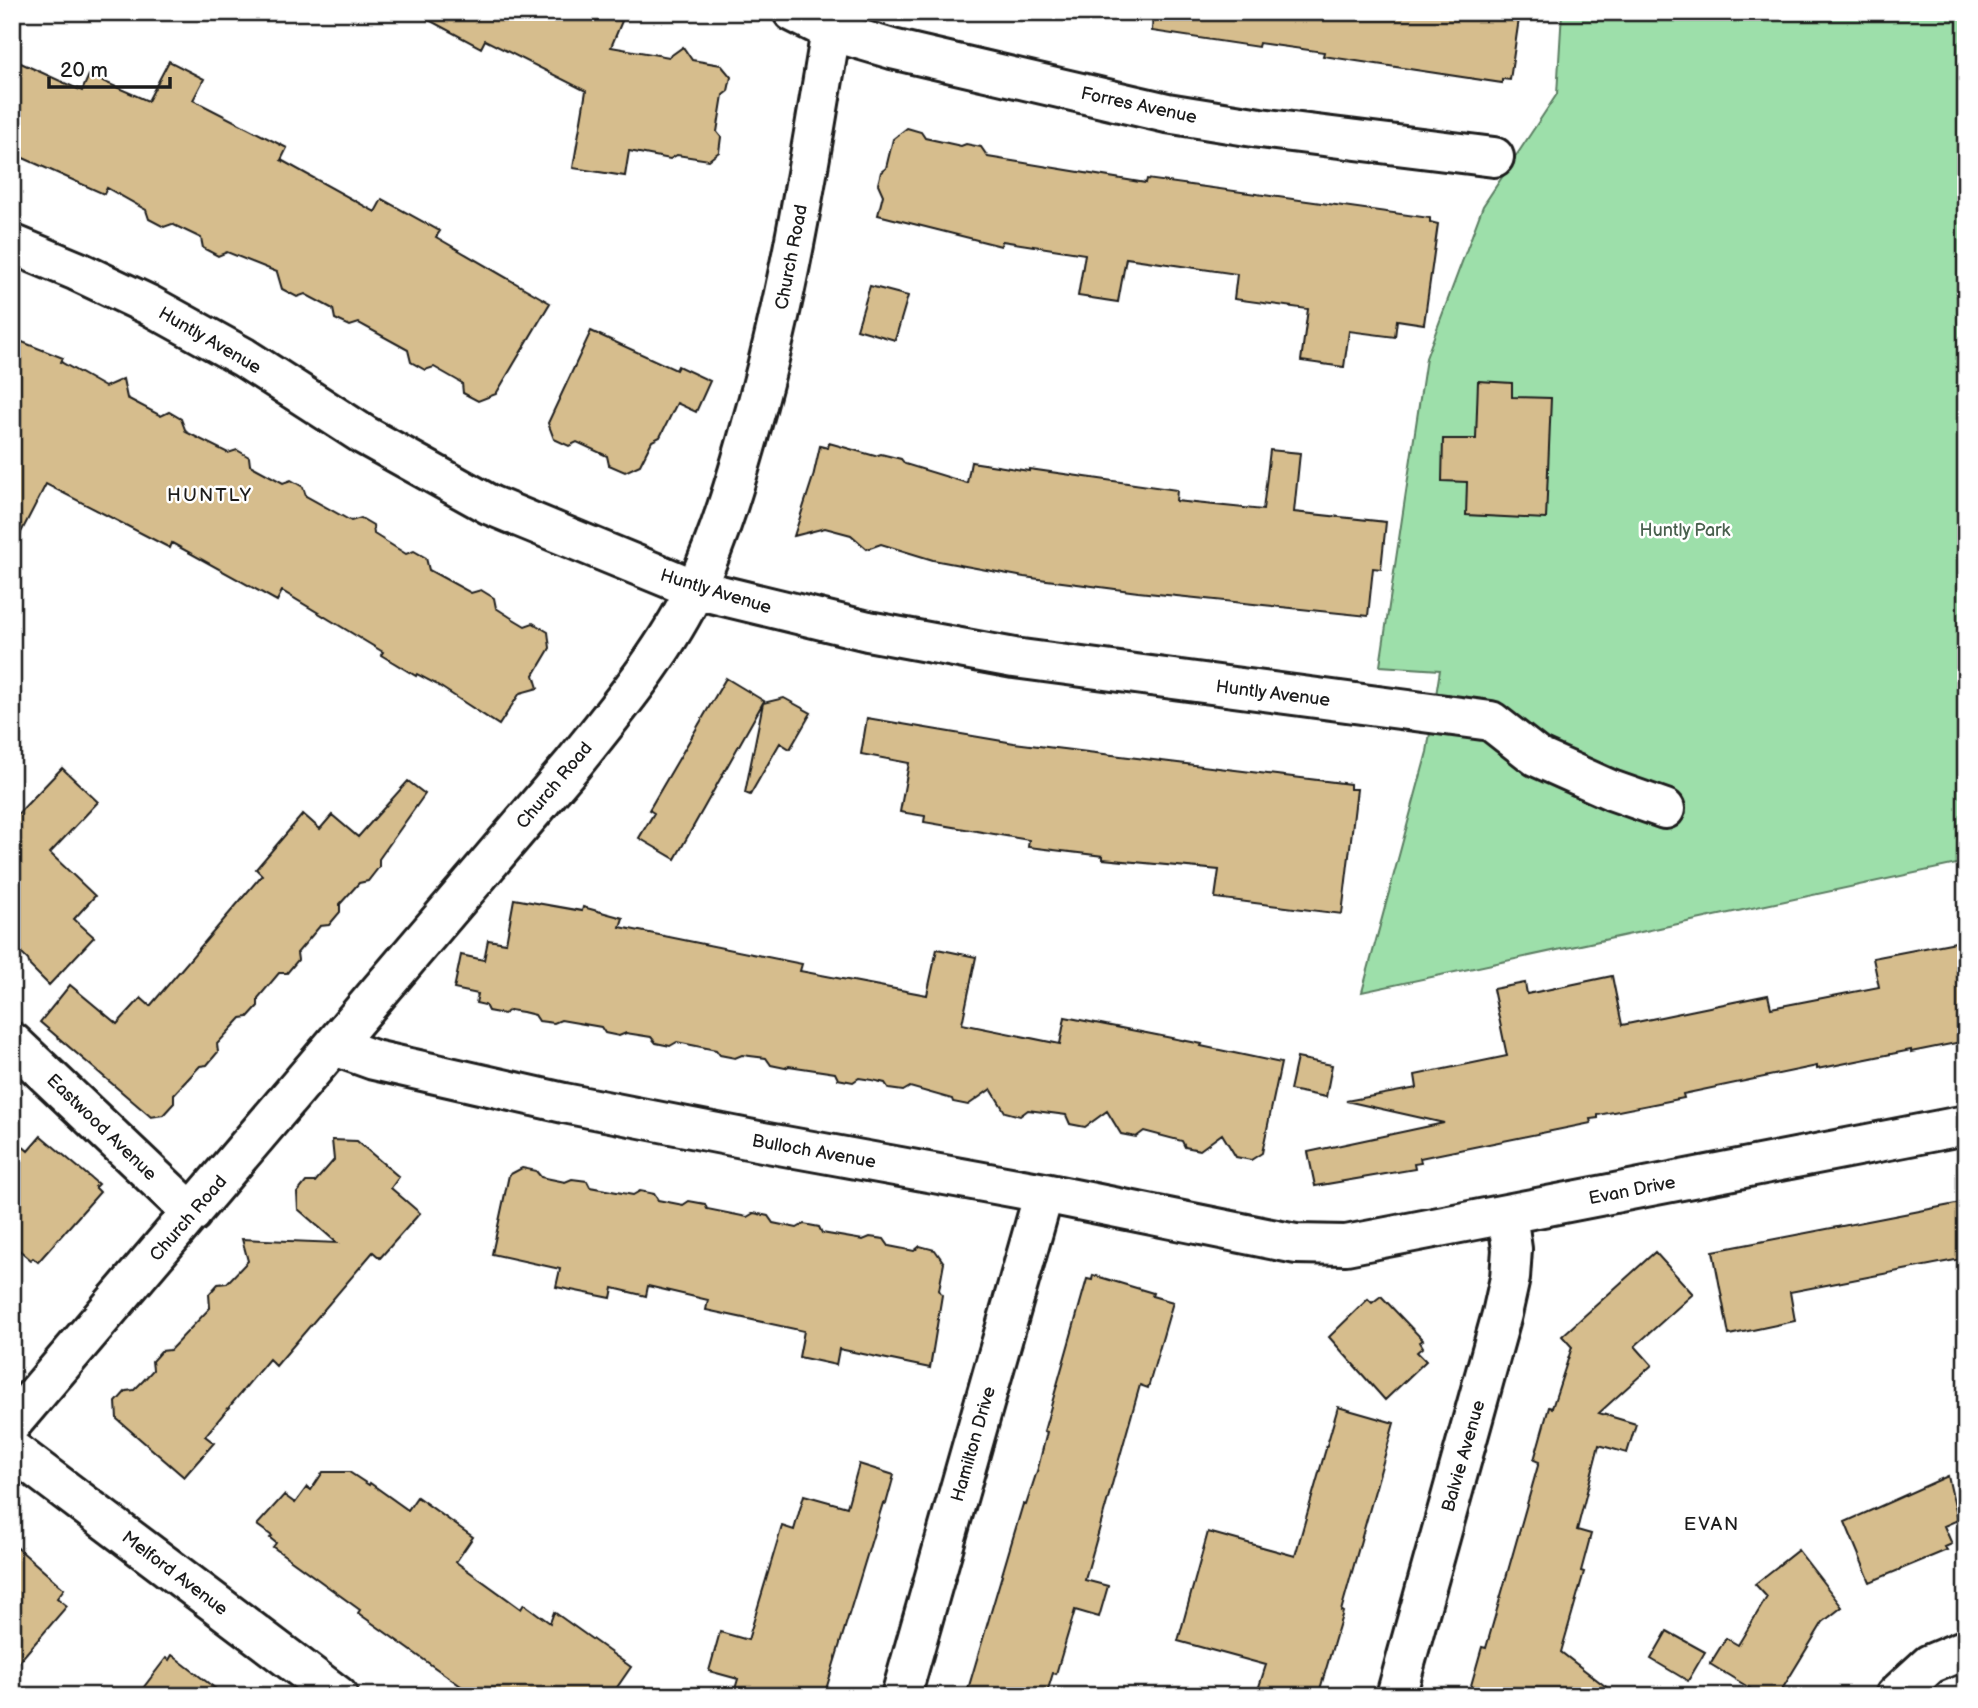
<svg xmlns="http://www.w3.org/2000/svg" width="1978" height="1708" viewBox="0 0 1978 1708" font-family="'Balsamiq Sans',sans-serif">
	<style>
		.green { fill: #9ddfaa; stroke: #5c7e63; stroke-width: 2 }
		.building { fill: #d6bd8d; stroke: #1c1c1c; stroke-width: 2 }
		.lines { fill: none; stroke-linecap: round; stroke-linejoin: round }
		.minor-casing { stroke: #1c1c1c; stroke-width: 44 }
		.minor { stroke: #fff; stroke-width: 38 }
		.labels { text-anchor: middle; stroke-width: 5; stroke-linejoin: round; paint-order: stroke }
		.street-label { font-size: 18px; fill: #1c1c1c; stroke: #fff }
		.park-label { font-size: 18px; fill: #49604e; stroke: #fff }
		.neighbourhood-label { font-size: 19px; letter-spacing: 2px; fill: #1c1c1c; stroke: #fff }
	</style>
	<rect width="100%" height="100%" fill="#fff"/>
	<filter id="ink" filterUnits="userSpaceOnUse"><feTurbulence type="fractalNoise" baseFrequency=".0143" numOctaves="2"/><feDisplacementMap in="SourceGraphic" scale="14" xChannelSelector="R" yChannelSelector="G"/><feConvolveMatrix kernelMatrix="1 2 1 2 8 2 1 2 1" color-interpolation-filters="sRGB"/></filter>
	<g filter="url(#ink)">
		<path class="green" d="M 1562,12 L 1966,12 L 1966,862 L 1362,992 L 1427,752 L 1440,670 L 1380,666 L 1426,358 L 1483,206 L 1557,94 Z"/>
		<path class="building" d="M 414,12 L 600,12 L 622,21 L 611,47 L 669,57 L 683,47 L 692,60 L 721,65 L 731,77 L 728,91 L 723,95 L 717,132 L 721,137 L 719,152 L 709,160 L 677,155 L 670,159 L 629,151 L 625,176 L 573,168 L 586,91 L 485,40 L 481,48 Z
			M 1153,12 L 1520,12 L 1510,80 L 1502,79 L 1502,83 L 1323,56 L 1324,52 L 1259,43 L 1258,47 L 1152,31 Z
			M 12,59 L 82,91 L 89,75 L 148,101 L 169,61 L 204,79 L 193,100 L 287,148 L 281,160 L 375,212 L 382,199 L 440,231 L 436,237 L 550,303 L 496,394 L 478,401 L 463,393 L 462,383 L 434,367 L 425,370 L 411,362 L 408,350 L 359,323 L 350,326 L 335,319 L 333,309 L 305,294 L 297,297 L 282,289 L 277,272 L 227,252 L 218,256 L 203,248 L 201,238 L 172,224 L 164,227 L 149,219 L 146,210 L 107,188 L 104,194 L 12,153 Z
			M 907,128 L 921,132 L 925,138 L 961,146 L 966,144 L 981,147 L 988,157 L 1146,183 L 1147,179 L 1430,218 L 1430,222 L 1438,224 L 1424,324 L 1397,320 L 1395,337 L 1349,331 L 1344,367 L 1301,361 L 1308,309 L 1234,299 L 1237,274 L 1126,258 L 1118,302 L 1078,296 L 1085,254 L 1002,241 L 1001,246 L 878,215 L 883,195 L 878,184 L 881,172 L 886,168 L 893,139 Z
			M 870,286 L 908,296 L 895,340 L 857,329 Z
			M 591,331 L 676,370 L 678,366 L 710,381 L 696,412 L 677,403 L 660,437 L 652,441 L 640,465 L 625,472 L 609,465 L 607,456 L 577,442 L 569,446 L 554,439 L 548,423 Z
			M 12,338 L 63,358 L 61,362 L 105,387 L 123,379 L 127,398 L 161,416 L 169,412 L 181,419 L 186,432 L 228,453 L 237,450 L 249,457 L 250,465 L 283,483 L 291,480 L 303,487 L 306,496 L 351,521 L 361,518 L 373,525 L 374,534 L 406,554 L 414,551 L 426,558 L 429,570 L 471,593 L 481,590 L 494,598 L 496,608 L 510,617 L 525,626 L 533,623 L 548,632 L 550,648 L 534,675 L 538,688 L 520,693 L 499,725 L 436,684 L 417,674 L 416,676 L 381,655 L 383,652 L 282,591 L 277,601 L 172,543 L 170,548 L 46,484 L 12,550 Z
			M 1478,381 L 1512,383 L 1512,397 L 1551,398 L 1546,519 L 1466,515 L 1467,482 L 1442,481 L 1443,439 L 1476,439 Z
			M 829,443 L 875,456 L 881,454 L 901,459 L 905,464 L 967,483 L 971,462 L 1029,471 L 1029,469 L 1177,490 L 1176,501 L 1263,510 L 1270,450 L 1300,453 L 1294,512 L 1386,522 L 1381,569 L 1373,568 L 1368,616 L 1138,592 L 1024,577 L 933,560 L 881,544 L 867,549 L 851,535 L 825,528 L 794,536 L 813,477 L 820,446 L 828,448 Z
			M 726,678 L 764,701 L 675,859 L 639,838 L 654,813 L 649,810 Z
			M 784,698 L 811,713 L 790,749 L 780,743 L 750,795 L 745,793 L 763,703 Z
			M 867,718 L 1014,743 L 1350,784 L 1350,789 L 1357,789 L 1342,914 L 1215,898 L 1219,870 L 1103,859 L 1103,856 L 1028,847 L 1029,840 L 924,822 L 925,816 L 900,812 L 909,763 L 861,754 Z
			M 62,768 L 98,802 L 50,853 L 95,896 L 74,919 L 94,937 L 49,985 L 30,966 L 28,960 L 12,944 L 12,820 Z
			M 408,781 L 425,794 L 379,859 L 379,867 L 368,881 L 359,883 L 350,893 L 340,904 L 340,912 L 329,925 L 320,926 L 297,953 L 298,960 L 287,973 L 279,973 L 258,998 L 258,1006 L 248,1017 L 241,1018 L 217,1044 L 218,1052 L 207,1065 L 200,1066 L 174,1094 L 174,1103 L 163,1115 L 151,1117 L 40,1022 L 70,985 L 117,1024 L 141,998 L 150,1006 L 262,875 L 256,869 L 303,814 L 320,829 L 332,815 L 358,837 Z
			M 514,899 L 582,911 L 583,907 L 623,918 L 620,927 L 802,964 L 800,971 L 927,995 L 937,949 L 976,957 L 962,1024 L 1060,1044 L 1065,1017 L 1202,1044 L 1201,1046 L 1281,1063 L 1262,1153 L 1251,1160 L 1236,1157 L 1222,1134 L 1200,1150 L 1185,1147 L 1182,1141 L 1144,1131 L 1136,1137 L 1121,1134 L 1107,1111 L 1085,1127 L 1070,1124 L 1066,1115 L 1028,1110 L 1020,1116 L 1005,1112 L 991,1089 L 968,1105 L 953,1102 L 952,1099 L 910,1087 L 903,1091 L 889,1089 L 885,1083 L 872,1080 L 859,1078 L 853,1082 L 838,1079 L 835,1073 L 789,1066 L 785,1068 L 771,1065 L 766,1058 L 742,1055 L 735,1058 L 720,1055 L 716,1050 L 677,1042 L 670,1046 L 656,1043 L 651,1037 L 626,1033 L 619,1036 L 605,1033 L 601,1027 L 561,1020 L 554,1023 L 539,1021 L 535,1015 L 523,1012 L 510,1010 L 504,1014 L 488,1011 L 485,1005 L 476,1003 L 478,994 L 454,989 L 461,955 L 484,960 L 488,940 L 506,943 Z
			M 1966,940 L 1966,1041 L 1911,1052 L 1911,1050 L 1817,1069 L 1817,1066 L 1683,1094 L 1684,1098 L 1598,1115 L 1598,1118 L 1590,1119 L 1591,1123 L 1420,1158 L 1421,1163 L 1414,1164 L 1415,1169 L 1315,1186 L 1308,1152 L 1444,1123 L 1346,1101 L 1417,1088 L 1415,1075 L 1507,1056 L 1493,989 L 1525,983 L 1527,994 L 1612,976 L 1622,1025 L 1768,995 L 1771,1008 L 1879,987 L 1873,958 Z
			M 1297,1058 L 1332,1065 L 1326,1097 L 1290,1090 Z
			M 41,1136 L 98,1184 L 95,1187 L 100,1192 L 38,1262 L 33,1258 L 31,1260 L 12,1244 L 12,1137 L 28,1151 Z
			M 332,1140 L 357,1141 L 399,1177 L 391,1188 L 420,1213 L 380,1258 L 373,1252 L 276,1366 L 269,1359 L 205,1436 L 214,1443 L 184,1477 L 117,1419 L 116,1402 L 126,1391 L 134,1390 L 143,1381 L 153,1370 L 152,1361 L 161,1351 L 170,1350 L 210,1308 L 209,1294 L 218,1284 L 227,1283 L 248,1261 L 242,1239 L 337,1243 L 298,1209 L 297,1193 L 306,1182 L 315,1182 L 334,1160 Z
			M 522,1168 L 536,1171 L 541,1177 L 565,1182 L 572,1179 L 587,1181 L 590,1187 L 633,1195 L 640,1191 L 654,1194 L 658,1200 L 683,1205 L 689,1201 L 705,1204 L 707,1209 L 747,1217 L 754,1213 L 768,1216 L 773,1223 L 797,1228 L 804,1224 L 819,1227 L 822,1233 L 863,1240 L 870,1237 L 884,1239 L 889,1246 L 914,1251 L 920,1246 L 935,1250 L 944,1263 L 939,1290 L 942,1295 L 930,1368 L 839,1349 L 836,1365 L 799,1357 L 804,1331 L 706,1310 L 708,1300 L 648,1286 L 646,1296 L 613,1288 L 611,1298 L 556,1287 L 560,1269 L 492,1254 L 509,1175 Z
			M 1966,1202 L 1966,1258 L 1790,1292 L 1795,1321 L 1729,1335 L 1713,1251 Z
			M 1655,1252 L 1693,1294 L 1635,1346 L 1652,1365 L 1599,1413 L 1636,1424 L 1627,1453 L 1599,1445 L 1577,1530 L 1591,1534 L 1581,1571 L 1584,1572 L 1561,1652 L 1618,1696 L 1468,1696 L 1482,1647 L 1486,1648 L 1539,1462 L 1534,1460 L 1549,1407 L 1552,1408 L 1572,1347 L 1562,1336 Z
			M 1093,1275 L 1153,1293 L 1152,1296 L 1173,1302 L 1148,1388 L 1140,1385 L 1085,1580 L 1108,1586 L 1099,1617 L 1075,1610 L 1056,1674 L 1053,1673 L 1046,1696 L 966,1696 L 1023,1504 L 1026,1505 L 1038,1468 L 1047,1432 L 1044,1431 L 1087,1279 L 1092,1280 Z
			M 1381,1296 L 1423,1340 L 1420,1342 L 1423,1347 L 1417,1352 L 1426,1361 L 1385,1400 L 1329,1337 L 1368,1299 L 1372,1303 Z
			M 1338,1407 L 1394,1423 L 1341,1611 L 1343,1612 L 1318,1696 L 1256,1696 L 1266,1665 L 1178,1641 L 1208,1532 L 1295,1556 Z
			M 859,1464 L 894,1475 L 886,1504 L 883,1503 L 824,1696 L 733,1696 L 738,1679 L 709,1671 L 720,1632 L 748,1640 L 782,1526 L 794,1530 L 804,1495 L 847,1507 Z
			M 323,1472 L 349,1472 L 369,1485 L 370,1483 L 408,1510 L 417,1497 L 473,1537 L 456,1562 L 521,1609 L 524,1604 L 550,1623 L 554,1612 L 631,1667 L 611,1696 L 475,1696 L 358,1613 L 360,1610 L 273,1547 L 276,1543 L 270,1538 L 272,1536 L 257,1525 L 284,1495 L 295,1503 L 307,1487 L 311,1490 Z
			M 1948,1476 L 1958,1520 L 1944,1526 L 1952,1544 L 1945,1547 L 1947,1550 L 1870,1582 L 1845,1522 Z
			M 12,1543 L 64,1589 L 57,1598 L 67,1606 L 12,1670 Z
			M 1798,1550 L 1842,1607 L 1823,1622 L 1778,1696 L 1763,1696 L 1710,1664 L 1726,1638 L 1738,1645 L 1767,1597 L 1755,1584 Z
			M 1667,1631 L 1705,1652 L 1688,1681 L 1651,1659 Z
			M 172,1655 L 225,1696 L 137,1696 L 166,1658 L 169,1660 Z"/>
		<g class="lines">
			<g class="minor-casing">
				<path id="minor" d="M 793,12 L 831,31 L 892,49 L 1167,113 L 1260,128 L 1494,157
					M 12,244 L 77,271 L 149,305 L 243,357 L 364,435 L 490,505 L 695,589 L 868,631 L 1014,658 L 1491,721 L 1537,757 L 1611,790 L 1665,809
					M 12,1042 L 192,1213
					M 335,1046 L 374,1060 L 564,1103 L 768,1143 L 1044,1193 L 1296,1244 L 1346,1245 L 1966,1125
					M 12,1423 L 573,764 C 617,709 666,651 696,587 C 720,535 736,481 751,427 C 790,291 811,152 834,12
					M 12,1450 L 338,1696
					M 901,1696 L 1044,1193
					M 1396,1696 L 1502,1314 L 1510,1278 L 1512,1249 L 1507,1214
					M 1895,1696 L 1930,1664 L 1966,1649"/>
			</g>
			<use href="#minor" class="minor"/>
		</g>
	</g>
	<g class="labels">
		<g class="street-label">
			<text transform="translate(1139 105) rotate(12)" y="6">Forres Avenue</text>
			<text transform="translate(791 257) rotate(-79)" y="6">Church Road</text>
			<text transform="translate(210 340) rotate(30)" y="6">Huntly Avenue</text>
			<text transform="translate(716 591) rotate(17)" y="6">Huntly Avenue</text>
			<text transform="translate(1273 693) rotate(7)" y="6">Huntly Avenue</text>
			<text transform="translate(554 785) rotate(-50)" y="6">Church Road</text>
			<text transform="translate(102 1127) rotate(44)" y="6">Eastwood Avenue</text>
			<text transform="translate(814 1151) rotate(10)" y="6">Bulloch Avenue</text>
			<text transform="translate(1632 1190) rotate(-11)" y="6">Evan Drive</text>
			<text transform="translate(188 1218) rotate(-49)" y="6">Church Road</text>
			<text transform="translate(973 1444) rotate(-74)" y="6">Hamilton Drive</text>
			<text transform="translate(1463 1456) rotate(-74)" y="6">Balvie Avenue</text>
			<text transform="translate(175 1573) rotate(37)" y="6">Melford Avenue</text>
		</g>
		<g class="park-label">
			<text x="1685" y="536">Huntly Park</text>
		</g>
		<g class="neighbourhood-label">
			<text x="210" y="501">HUNTLY</text>
			<text x="1712" y="1530">EVAN</text>
		</g>
	</g>
	<rect width="1978" height="1708" fill="none" stroke="#fff" stroke-width="42"/>
	<rect x="21" y="21" width="1936" height="1666" fill="none" stroke="#1c1c1c" stroke-width="2.5" filter="url(#ink)"/>
	<path d="M49 77v10h121v-10" fill="none" stroke="#1c1c1c" stroke-width="3.5"/>
	<text x="60" y="77" font-size="21" fill="#1c1c1c" stroke="#ffffff" stroke-width="5" paint-order="stroke">20 m</text>
</svg>
